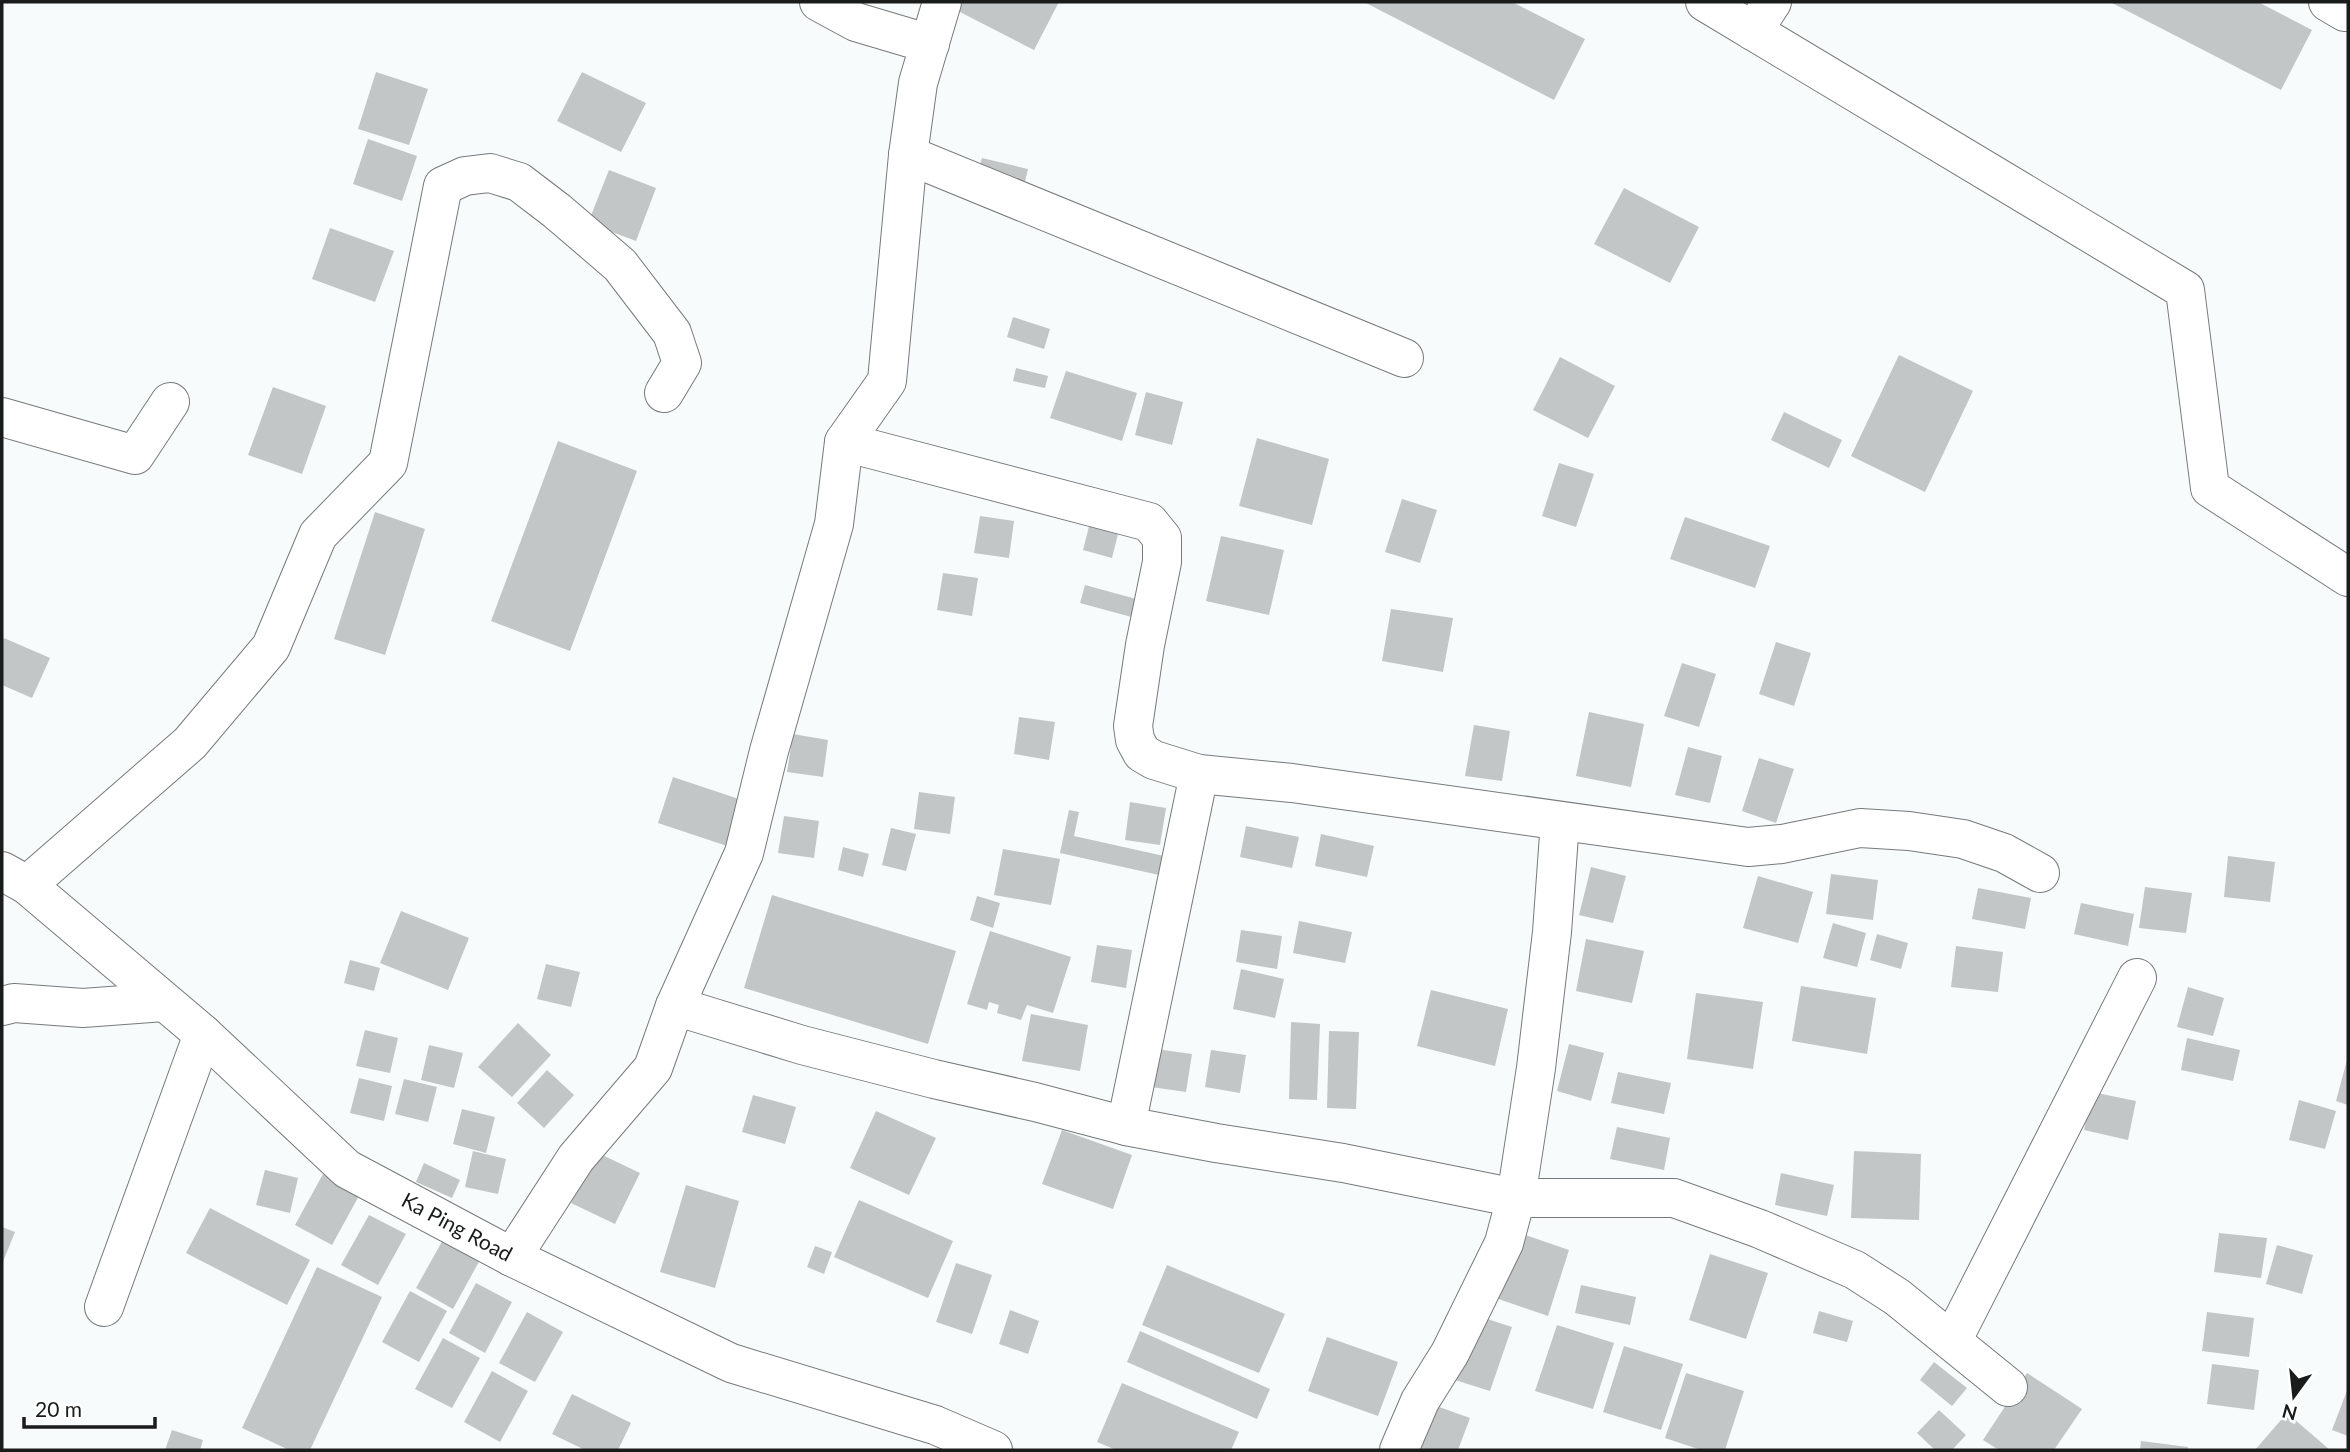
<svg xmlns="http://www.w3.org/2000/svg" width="2350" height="1452" viewBox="0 0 2350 1452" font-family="Lato,sans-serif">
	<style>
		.building { fill: #c2c6c7 }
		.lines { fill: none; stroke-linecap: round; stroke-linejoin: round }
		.minor-casing { stroke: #777a7b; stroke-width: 40 }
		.minor { stroke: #fff; stroke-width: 38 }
		.labels { text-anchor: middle; stroke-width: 7; stroke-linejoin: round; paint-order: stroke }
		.street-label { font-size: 21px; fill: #1a1b1b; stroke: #fff }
	</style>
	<rect width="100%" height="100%" fill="#f7fbfc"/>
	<path class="building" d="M 962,2 L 1059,2 L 1034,50 L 958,11 Z
		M 1364,2 L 1512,2 L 1585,39 L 1554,100 Z
		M 2110,2 L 2258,2 L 2312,30 L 2281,90 Z
		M 376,72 L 428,89 L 409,145 L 358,129 Z
		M 582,72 L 646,103 L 621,152 L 557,121 Z
		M 368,139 L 417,156 L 402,201 L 353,184 Z
		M 982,158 L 1028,169 L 1023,190 L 976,178 Z
		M 609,170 L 656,188 L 636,241 L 588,223 Z
		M 1624,188 L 1699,227 L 1670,283 L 1594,244 Z
		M 330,228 L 394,251 L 375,302 L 312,279 Z
		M 1013,317 L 1050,329 L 1044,349 L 1007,337 Z
		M 1899,355 L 1973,391 L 1925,492 L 1851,456 Z
		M 1560,357 L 1615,386 L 1588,438 L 1533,410 Z
		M 1016,368 L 1048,376 L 1045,388 L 1013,381 Z
		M 1066,371 L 1137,393 L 1122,441 L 1050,418 Z
		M 273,387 L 326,406 L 302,474 L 248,455 Z
		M 1146,392 L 1183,402 L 1172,445 L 1135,435 Z
		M 1784,412 L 1842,440 L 1829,468 L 1771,440 Z
		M 1257,438 L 1329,459 L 1312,525 L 1239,506 Z
		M 558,441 L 637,471 L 570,651 L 491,621 Z
		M 1559,463 L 1594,474 L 1576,527 L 1542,516 Z
		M 1096,499 L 1125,506 L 1112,558 L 1083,550 Z
		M 1402,499 L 1437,510 L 1420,563 L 1385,552 Z
		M 375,512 L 425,529 L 385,655 L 334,639 Z
		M 980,516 L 1014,521 L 1009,558 L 974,553 Z
		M 1685,517 L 1770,546 L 1755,588 L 1670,559 Z
		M 1221,536 L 1284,550 L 1269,615 L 1206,601 Z
		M 943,573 L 978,578 L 972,616 L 937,610 Z
		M 1085,585 L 1140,600 L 1135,618 L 1080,603 Z
		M 1391,609 L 1453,618 L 1443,672 L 1382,661 Z
		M 4,638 L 50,658 L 32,698 L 2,685 L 2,642 Z
		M 1776,642 L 1811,653 L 1794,706 L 1759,694 Z
		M 1682,663 L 1716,674 L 1699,727 L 1664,716 Z
		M 1589,712 L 1644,724 L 1631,787 L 1576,776 Z
		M 1019,717 L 1055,722 L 1049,760 L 1014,754 Z
		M 1474,725 L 1510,731 L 1502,781 L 1465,776 Z
		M 793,734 L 828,740 L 823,777 L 787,772 Z
		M 1688,747 L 1722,756 L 1710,803 L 1675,795 Z
		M 1759,758 L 1794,769 L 1776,823 L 1742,811 Z
		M 673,777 L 748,802 L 733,848 L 658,823 Z
		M 919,792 L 955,797 L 950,834 L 914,829 Z
		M 1130,802 L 1166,808 L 1160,845 L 1125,840 Z
		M 1069,810 L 1079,812 L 1074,836 L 1164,856 L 1159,875 L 1060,853 Z
		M 784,816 L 819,821 L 814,858 L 778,853 Z
		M 1246,826 L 1299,837 L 1292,868 L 1240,857 Z
		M 891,828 L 916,834 L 906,871 L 882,865 Z
		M 1321,834 L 1374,846 L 1367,877 L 1315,866 Z
		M 843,847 L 869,854 L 863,877 L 838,870 Z
		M 1003,849 L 1060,859 L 1051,905 L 994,895 Z
		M 2228,856 L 2275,862 L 2270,902 L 2224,897 Z
		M 1591,867 L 1626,876 L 1613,923 L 1579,915 Z
		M 1831,874 L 1878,880 L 1873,920 L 1826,914 Z
		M 1758,876 L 1813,892 L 1798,943 L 1743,928 Z
		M 2145,887 L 2192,893 L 2186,933 L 2139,928 Z
		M 1978,888 L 2031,898 L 2025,929 L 1972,919 Z
		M 772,895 L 956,951 L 928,1044 L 744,988 Z
		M 977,896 L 1000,903 L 993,928 L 970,920 Z
		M 2081,903 L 2134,914 L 2128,946 L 2074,934 Z
		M 401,911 L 469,938 L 448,990 L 380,963 Z
		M 1299,921 L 1352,932 L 1345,963 L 1293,953 Z
		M 1833,923 L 1866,933 L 1857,967 L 1823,958 Z
		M 1241,930 L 1282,936 L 1277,969 L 1236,962 Z
		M 990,931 L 1071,957 L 1053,1013 L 1027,1005 L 1021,1020 L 997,1013 L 999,1005 L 989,1002 L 987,1010 L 967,1004 Z
		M 1877,934 L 1908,943 L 1901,969 L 1870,960 Z
		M 1586,939 L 1644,951 L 1632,1003 L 1576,991 Z
		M 1097,945 L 1132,950 L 1126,988 L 1091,982 Z
		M 1956,946 L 2003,952 L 1998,992 L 1951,987 Z
		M 350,960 L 380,968 L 374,991 L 344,983 Z
		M 546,964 L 580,972 L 571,1007 L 537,999 Z
		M 1241,969 L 1284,979 L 1275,1018 L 1233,1009 Z
		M 1801,986 L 1876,998 L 1867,1054 L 1792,1041 Z
		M 2188,987 L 2224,998 L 2213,1036 L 2177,1027 Z
		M 1431,990 L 1508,1009 L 1495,1066 L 1417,1046 Z
		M 1696,993 L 1763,1002 L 1753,1069 L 1687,1059 Z
		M 1031,1014 L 1088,1025 L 1080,1071 L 1022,1061 Z
		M 1291,1022 L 1320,1024 L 1317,1100 L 1289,1099 Z
		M 518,1023 L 551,1055 L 512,1097 L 478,1067 Z
		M 365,1030 L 398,1038 L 390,1073 L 356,1066 Z
		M 1329,1031 L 1359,1032 L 1356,1109 L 1327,1108 Z
		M 2187,1038 L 2240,1050 L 2233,1081 L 2181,1070 Z
		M 1569,1044 L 1604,1053 L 1591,1101 L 1557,1091 Z
		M 429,1045 L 463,1053 L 454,1088 L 421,1080 Z
		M 1156,1049 L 1192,1054 L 1186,1092 L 1151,1087 Z
		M 1211,1050 L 1246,1055 L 1240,1093 L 1205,1087 Z
		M 2347,1060 L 2348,1060 L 2348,1105 L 2336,1101 Z
		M 547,1070 L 574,1095 L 544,1128 L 517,1103 Z
		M 1618,1072 L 1671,1083 L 1664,1114 L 1611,1103 Z
		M 359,1078 L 392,1086 L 384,1121 L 350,1113 Z
		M 404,1079 L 437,1087 L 428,1122 L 395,1114 Z
		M 2092,1092 L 2136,1101 L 2128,1140 L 2084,1130 Z
		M 753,1095 L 796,1107 L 785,1144 L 742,1132 Z
		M 2299,1100 L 2336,1111 L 2325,1149 L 2289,1140 Z
		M 462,1109 L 495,1117 L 486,1153 L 453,1144 Z
		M 876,1111 L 936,1138 L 909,1195 L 850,1168 Z
		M 1617,1127 L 1670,1138 L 1664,1170 L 1610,1159 Z
		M 1062,1130 L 1132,1155 L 1113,1209 L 1042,1184 Z
		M 473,1151 L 506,1159 L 498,1194 L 465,1187 Z
		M 1854,1151 L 1921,1154 L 1919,1220 L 1851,1218 Z
		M 596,1152 L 640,1173 L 615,1224 L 571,1203 Z
		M 424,1163 L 460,1180 L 452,1198 L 416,1182 Z
		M 265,1170 L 298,1178 L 290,1213 L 256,1205 Z
		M 1781,1173 L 1834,1185 L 1827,1216 L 1775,1205 Z
		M 323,1174 L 360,1194 L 332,1245 L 295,1225 Z
		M 686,1185 L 739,1201 L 715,1288 L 660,1272 Z
		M 859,1200 L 953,1241 L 928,1298 L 834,1257 Z
		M 210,1208 L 310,1260 L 287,1305 L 186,1253 Z
		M 369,1215 L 406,1234 L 378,1285 L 341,1265 Z
		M 2,1227 L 15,1232 L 2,1264 Z
		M 1511,1230 L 1569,1250 L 1548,1316 L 1490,1296 Z
		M 2219,1233 L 2267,1238 L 2261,1278 L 2214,1272 Z
		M 444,1238 L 481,1258 L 453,1309 L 416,1288 Z
		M 2277,1245 L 2313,1255 L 2302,1294 L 2266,1284 Z
		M 815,1246 L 832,1252 L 824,1274 L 807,1267 Z
		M 1710,1254 L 1768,1273 L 1746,1339 L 1689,1320 Z
		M 956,1263 L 992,1275 L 972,1334 L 936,1322 Z
		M 1167,1265 L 1285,1314 L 1259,1373 L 1142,1325 Z
		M 317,1267 L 382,1297 L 310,1450 L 289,1450 L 242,1428 Z
		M 476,1283 L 512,1302 L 485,1353 L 449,1333 Z
		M 1581,1285 L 1636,1297 L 1630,1325 L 1575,1313 Z
		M 410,1291 L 447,1311 L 419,1362 L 382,1342 Z
		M 1010,1310 L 1039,1321 L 1028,1354 L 999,1344 Z
		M 1819,1311 L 1853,1321 L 1847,1342 L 1813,1333 Z
		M 527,1312 L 563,1332 L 535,1382 L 499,1363 Z
		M 2207,1312 L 2254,1318 L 2249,1357 L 2202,1351 Z
		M 1478,1316 L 1512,1327 L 1490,1391 L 1455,1380 Z
		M 1557,1325 L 1614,1343 L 1593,1409 L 1535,1391 Z
		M 1140,1331 L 1270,1389 L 1257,1419 L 1127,1362 Z
		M 1327,1337 L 1398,1362 L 1378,1416 L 1308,1391 Z
		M 443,1338 L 480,1358 L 452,1408 L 415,1389 Z
		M 1624,1346 L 1683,1364 L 1661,1430 L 1603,1412 Z
		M 1934,1362 L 1967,1388 L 1952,1406 L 1920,1380 Z
		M 2212,1364 L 2259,1370 L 2254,1410 L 2207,1404 Z
		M 492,1371 L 528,1391 L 500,1442 L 464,1422 Z
		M 1686,1373 L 1744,1391 L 1725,1450 L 1701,1450 L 1665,1438 Z
		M 2027,1373 L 2082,1409 L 2054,1450 L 1999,1450 L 1983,1440 Z
		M 1122,1383 L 1239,1432 L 1231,1450 L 1116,1450 L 1097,1442 Z
		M 2348,1388 L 2348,1436 L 2332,1430 Z
		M 572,1394 L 631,1423 L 618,1450 L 585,1450 L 552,1434 Z
		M 1428,1403 L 1470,1418 L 1458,1450 L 1411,1450 Z
		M 1939,1410 L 1966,1435 L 1952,1450 L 1935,1450 L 1917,1433 Z
		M 2287,1413 L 2330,1450 L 2255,1450 Z
		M 172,1430 L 203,1440 L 200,1450 L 165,1450 Z
		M 2141,1441 L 2188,1447 L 2188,1450 L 2140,1450 Z"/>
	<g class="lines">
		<g class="minor-casing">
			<g id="minor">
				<path d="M 819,2 L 856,22 L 930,44"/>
				<path d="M 1705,2 L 2185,290 L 2210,488 L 2348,577"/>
				<path d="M 2328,2 L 2345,12"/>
				<path d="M 1753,31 L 1772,2"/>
				<path d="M 908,155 L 1404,358"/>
				<path d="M 2,417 L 135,455 L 170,402"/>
				<path d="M 844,442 L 1149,522 L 1162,538 L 1162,562 L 1145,645 L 1133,726 L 1135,740 L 1142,753 L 1154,760 L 1199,774 L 1292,783 L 1748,847 L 1782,844 L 1860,828 L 1909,831 L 1963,839 L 2004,853 L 2040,873"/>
				<path id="s1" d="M 2,871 L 27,885 L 203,1034 L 347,1169 L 512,1257 L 731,1363 L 935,1425 L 993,1450"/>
				<path d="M 27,885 L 190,743 L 271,647 L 318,535 L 388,463 L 443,186 L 465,176 L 490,173 L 519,182 L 557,211 L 620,265 L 672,333 L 682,363 L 664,393"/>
				<path d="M 2,1006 L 14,1003 L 83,1008 L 164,1002"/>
				<path d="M 675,1006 L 802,1045 L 934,1079 L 1035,1102 L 1126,1126 L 1216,1143 L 1343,1163 L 1516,1198 L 1674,1198 L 1760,1229 L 1855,1270 L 1897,1297 L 2008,1387"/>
				<path d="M 1126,1126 L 1199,774"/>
				<path d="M 512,1257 L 576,1158 L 653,1068 L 675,1006 L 744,853 L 769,751 L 834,524 L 844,442 L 887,381 L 908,155 L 918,83 L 942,2"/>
				<path d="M 104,1307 L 203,1034"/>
				<path d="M 1952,1341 L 2137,978"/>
				<path d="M 1399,1450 L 1420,1401 L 1450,1353 L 1504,1243 L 1516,1198 L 1536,1068 L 1552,932 L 1560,821"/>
			</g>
		</g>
		<use href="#minor" class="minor"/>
	</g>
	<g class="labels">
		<g class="street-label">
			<text dy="7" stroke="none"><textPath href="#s1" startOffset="581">Ka Ping Road</textPath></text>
		</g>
	</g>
	<rect width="2350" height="1452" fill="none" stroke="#1a1b1b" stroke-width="7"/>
	<g transform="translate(2294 1396) rotate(195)" stroke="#ffffff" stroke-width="5" paint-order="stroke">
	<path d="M0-5L12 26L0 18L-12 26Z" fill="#1a1b1b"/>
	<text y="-10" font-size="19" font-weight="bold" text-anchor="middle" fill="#1a1b1b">N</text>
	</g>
	<path d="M24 1417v10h131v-10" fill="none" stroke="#1a1b1b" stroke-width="3.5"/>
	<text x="35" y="1417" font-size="21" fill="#1a1b1b" stroke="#ffffff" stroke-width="5" paint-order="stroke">20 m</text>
</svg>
